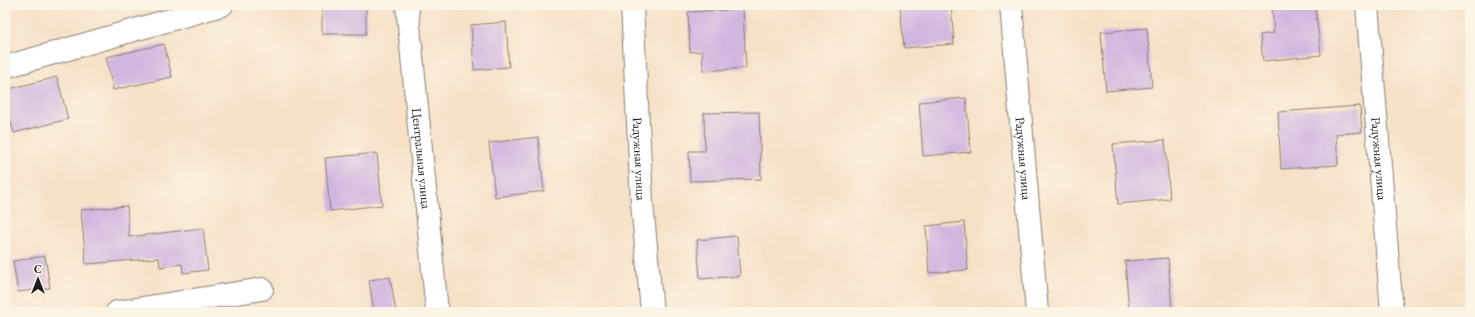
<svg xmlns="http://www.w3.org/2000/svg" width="1475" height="317" viewBox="0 0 1475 317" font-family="'EB Garamond',serif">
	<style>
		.building { fill: #d1b7e0 }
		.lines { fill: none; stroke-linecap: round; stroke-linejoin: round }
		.minor-casing { stroke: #897e72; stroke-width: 24 }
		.minor { stroke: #fff; stroke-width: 22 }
		.labels { text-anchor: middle; stroke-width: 3.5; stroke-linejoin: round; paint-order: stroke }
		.street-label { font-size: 13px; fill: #1c1c1c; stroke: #fcf5e5 }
	</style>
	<rect width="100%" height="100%" fill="#fcf5e5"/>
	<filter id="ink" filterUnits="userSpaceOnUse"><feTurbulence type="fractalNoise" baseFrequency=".025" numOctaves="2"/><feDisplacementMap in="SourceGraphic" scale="8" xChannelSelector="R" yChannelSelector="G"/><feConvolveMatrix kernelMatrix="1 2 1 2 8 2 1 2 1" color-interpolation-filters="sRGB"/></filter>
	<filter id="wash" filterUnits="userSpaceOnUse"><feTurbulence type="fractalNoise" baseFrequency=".012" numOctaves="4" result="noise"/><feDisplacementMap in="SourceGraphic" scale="16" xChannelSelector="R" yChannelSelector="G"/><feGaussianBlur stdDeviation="0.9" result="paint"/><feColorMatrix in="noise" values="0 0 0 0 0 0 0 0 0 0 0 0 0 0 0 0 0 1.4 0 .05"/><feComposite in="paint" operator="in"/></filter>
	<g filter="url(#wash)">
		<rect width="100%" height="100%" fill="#f6e1c7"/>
		<g id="blocks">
			<path class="building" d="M 322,5 L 366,5 L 366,34 L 322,34 Z
				M 900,5 L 951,5 L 954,44 L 904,48 Z
				M 1304,5 L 1315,5 L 1321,55 L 1263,61 L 1260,35 L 1274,33 L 1272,8 Z
				M 743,9 L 746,68 L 703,71 L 702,51 L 690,52 L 688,12 Z
				M 506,22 L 509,67 L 474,70 L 471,25 Z
				M 1147,28 L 1152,87 L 1106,91 L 1101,32 Z
				M 164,44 L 172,77 L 113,90 L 106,57 Z
				M 57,77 L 68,119 L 14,133 L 5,99 L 5,90 Z
				M 966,98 L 971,152 L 923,156 L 919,102 Z
				M 1360,106 L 1362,132 L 1336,134 L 1338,165 L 1281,169 L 1278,112 Z
				M 759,112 L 761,179 L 690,181 L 689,151 L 705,151 L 704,113 Z
				M 538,137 L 544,191 L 495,197 L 489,143 Z
				M 1165,140 L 1170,199 L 1118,204 L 1113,144 Z
				M 377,153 L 382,205 L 330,211 L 325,158 Z
				M 127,206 L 129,237 L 203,228 L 208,270 L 183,273 L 182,264 L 160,267 L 159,258 L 86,264 L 81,210 Z
				M 964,222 L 968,270 L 929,273 L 926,226 Z
				M 737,236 L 740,276 L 700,279 L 697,240 Z
				M 45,256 L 50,288 L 18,292 L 13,261 Z
				M 1168,258 L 1172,312 L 1129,312 L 1125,261 Z
				M 390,277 L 396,312 L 374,312 L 369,280 Z"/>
		</g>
	</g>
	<g filter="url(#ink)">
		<use href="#blocks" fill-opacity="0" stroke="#897e72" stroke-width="1"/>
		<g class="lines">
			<g class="minor-casing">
				<g id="minor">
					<path id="s1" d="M 407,5 L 437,312"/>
					<path id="s2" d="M 632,5 L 642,203 L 652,312"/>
					<path id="s3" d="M 1011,5 L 1037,312"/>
					<path id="s4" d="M 1367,5 L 1392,312"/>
					<path d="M 5,67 L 222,5"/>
					<path d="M 117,312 L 262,289"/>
				</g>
			</g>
			<use href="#minor" class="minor"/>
		</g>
	</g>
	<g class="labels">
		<g class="street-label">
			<text dy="5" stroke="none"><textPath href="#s3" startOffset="154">Радужная улица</textPath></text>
			<text dy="5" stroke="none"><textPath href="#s4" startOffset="154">Радужная улица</textPath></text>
			<text dy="5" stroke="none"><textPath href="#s1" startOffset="154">Центральная улица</textPath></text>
			<text dy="5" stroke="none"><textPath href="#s2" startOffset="154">Радужная улица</textPath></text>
		</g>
	</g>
	<rect width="1475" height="317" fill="none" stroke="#fcf5e5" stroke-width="20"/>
	<g transform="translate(38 279)" stroke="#fcf5e5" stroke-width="3" paint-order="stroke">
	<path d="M0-3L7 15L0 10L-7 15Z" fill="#1c1c1c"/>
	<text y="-6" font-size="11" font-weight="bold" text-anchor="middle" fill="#1c1c1c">С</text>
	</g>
</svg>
